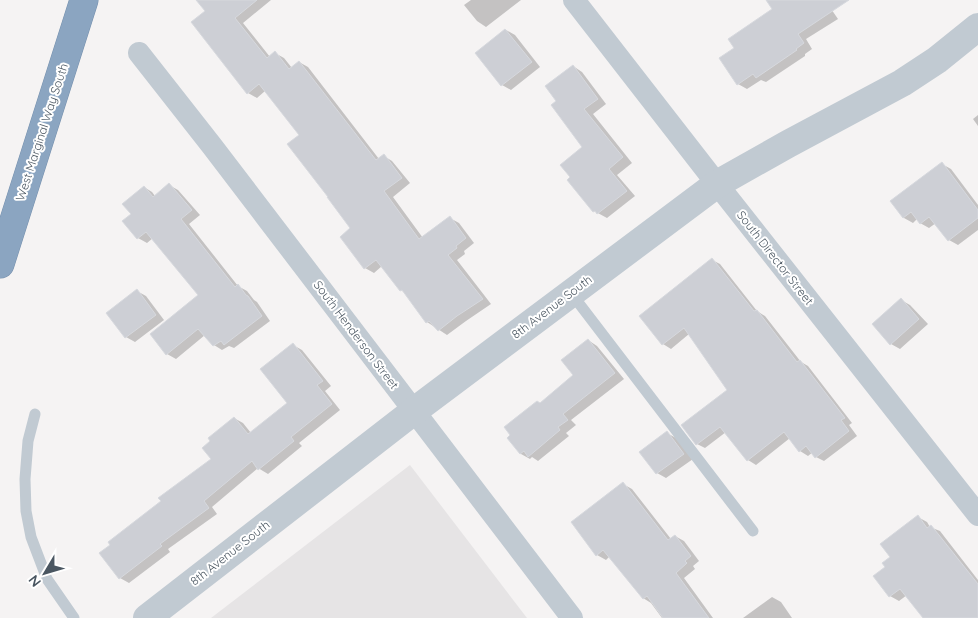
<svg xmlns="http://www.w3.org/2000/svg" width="978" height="618" viewBox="0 0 978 618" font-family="Quicksand,sans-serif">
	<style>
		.education { fill: #e6e4e5 }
		.shadow { fill: #0003 }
		.building { fill: #cdcfd5; stroke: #d7d9de }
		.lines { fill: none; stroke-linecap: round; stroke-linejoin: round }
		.motorway-casing { stroke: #7690ad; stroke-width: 29 }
		.service { stroke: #c1cad2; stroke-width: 11 }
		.minor { stroke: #c1cad2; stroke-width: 22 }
		.tertiary { stroke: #c1cad2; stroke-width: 28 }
		.motorway { stroke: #8ba5c1; stroke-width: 28 }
		.labels { text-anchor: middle; stroke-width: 4; stroke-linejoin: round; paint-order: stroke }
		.street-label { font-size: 12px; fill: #4a5661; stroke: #fff }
	</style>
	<rect width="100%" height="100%" fill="#f5f3f3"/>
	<path class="education" d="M 410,465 L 527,618 L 211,618 Z"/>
	<path class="shadow" d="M 202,0 L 271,0 L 243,23 L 270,57 L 275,53 L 284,58 L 292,68 L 299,62 L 308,67 L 379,159 L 384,156 L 392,161 L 410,183 L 393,197 L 423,238 L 450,218 L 459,223 L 474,243 L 464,251 L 465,254 L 457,260 L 491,304 L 466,321 L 447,335 L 427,322 L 407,294 L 401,290 L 382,266 L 374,273 L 365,268 L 352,228 L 300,135 L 265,91 L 257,98 L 248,93 Z
		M 471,0 L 521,0 L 486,27 L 477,21 L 464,5 Z
		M 771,0 L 825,0 L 838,19 L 806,39 L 812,49 L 805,54 L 805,56 L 766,82 L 761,80 L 747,89 L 738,84 L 736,48 L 774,10 Z
		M 506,30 L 515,35 L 540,67 L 511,90 L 502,85 Z
		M 573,66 L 582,72 L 606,104 L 593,114 L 632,163 L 617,175 L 635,196 L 607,218 L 594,211 L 572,177 L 583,147 L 558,101 Z
		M 978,115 L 978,126 L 973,119 Z
		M 942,164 L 951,169 L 978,205 L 978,230 L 958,245 L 949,240 L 936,223 L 929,228 L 920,223 L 917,219 L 913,223 L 904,218 L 892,202 Z
		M 169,185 L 178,190 L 200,215 L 189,224 L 238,286 L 247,291 L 254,300 L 257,302 L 270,321 L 234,348 L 229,346 L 222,350 L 214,345 L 205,335 L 176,359 L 167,354 L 199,295 L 153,238 L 147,243 L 138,238 L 124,221 L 132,214 L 144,187 L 152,192 L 155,196 Z
		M 712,260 L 720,264 L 757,311 L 765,316 L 801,362 L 808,366 L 852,423 L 849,425 L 857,436 L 824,461 L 816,457 L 813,452 L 808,456 L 800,451 L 790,438 L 756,465 L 748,460 L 726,432 L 705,448 L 697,444 L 729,390 L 689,334 L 671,349 L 663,344 Z
		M 137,291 L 146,296 L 164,320 L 135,342 L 126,337 Z
		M 901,300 L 910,305 L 928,324 L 900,349 L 891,344 Z
		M 588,340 L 597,346 L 624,379 L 571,420 L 576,425 L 566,433 L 569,436 L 538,461 L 532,457 L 530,459 L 521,454 L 509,438 L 540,404 L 575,375 Z
		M 293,345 L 302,350 L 331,386 L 325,391 L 340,410 L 299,443 L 302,446 L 268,474 L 258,468 L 212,507 L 217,514 L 168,549 L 170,552 L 129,583 L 120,578 L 162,502 L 212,459 L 234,418 L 243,423 L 251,433 L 289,403 Z
		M 667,433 L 676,438 L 693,459 L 666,478 L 657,473 Z
		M 623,484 L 632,489 L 671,539 L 675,536 L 684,541 L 699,561 L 693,566 L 695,569 L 684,578 L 713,618 L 662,618 L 651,603 L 643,598 L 610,556 L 606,560 L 597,555 Z
		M 918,517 L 927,522 L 930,527 L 940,531 L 978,580 L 978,618 L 924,618 L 907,595 L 899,601 L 890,596 L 887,567 L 892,557 Z
		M 772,597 L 781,602 L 792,618 L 743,618 Z"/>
	<path class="building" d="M 196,0 L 257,0 L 235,18 L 267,58 L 275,51 L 289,69 L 299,61 L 376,160 L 384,154 L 402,178 L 384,191 L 419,239 L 450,216 L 466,238 L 456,246 L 457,248 L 448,255 L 483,299 L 457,316 L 438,331 L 429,321 L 426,323 L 402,290 L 400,291 L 376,260 L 364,269 L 340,237 L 350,228 L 327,197 L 328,197 L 287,144 L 299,135 L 259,84 L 247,94 L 191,22 L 205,11 Z
		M 766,0 L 849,0 L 798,34 L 804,43 L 796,49 L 797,50 L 756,78 L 753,74 L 737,85 L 719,58 L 734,48 L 728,39 L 772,9 Z
		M 505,29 L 532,62 L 501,86 L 475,53 Z
		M 573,65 L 598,99 L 584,109 L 623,157 L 609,169 L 627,191 L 597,214 L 595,211 L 593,212 L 567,180 L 570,177 L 560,165 L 582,147 L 551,105 L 556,101 L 545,86 Z
		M 942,162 L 978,210 L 978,218 L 948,241 L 929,217 L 920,224 L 911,212 L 903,218 L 890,201 Z
		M 169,183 L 192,210 L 181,219 L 235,287 L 238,284 L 246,295 L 248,296 L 262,316 L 224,345 L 221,341 L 213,346 L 198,329 L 166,355 L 150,334 L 198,295 L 146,232 L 137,239 L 122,221 L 131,214 L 122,204 L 144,186 L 153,197 Z
		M 712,258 L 754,311 L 757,310 L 797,362 L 800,360 L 845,418 L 841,420 L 849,431 L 815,458 L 806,446 L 799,452 L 784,432 L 747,461 L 720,427 L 696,445 L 681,425 L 727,390 L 684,328 L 662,345 L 639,316 Z
		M 137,289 L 156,315 L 125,338 L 106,313 Z
		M 901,298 L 919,319 L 890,345 L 872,324 Z
		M 588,339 L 615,373 L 563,414 L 568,420 L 558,427 L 560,430 L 528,457 L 524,451 L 520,454 L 507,438 L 510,435 L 504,427 L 537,401 L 540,403 L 573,375 L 561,360 Z
		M 293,343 L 323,381 L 317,385 L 332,404 L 291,437 L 294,441 L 258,470 L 252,461 L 204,501 L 209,508 L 160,544 L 162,546 L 119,579 L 99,553 L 110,545 L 108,542 L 161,501 L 158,498 L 211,459 L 202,448 L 210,441 L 208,438 L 234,417 L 248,434 L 287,403 L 260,369 Z
		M 667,431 L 684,454 L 656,474 L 639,452 Z
		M 623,482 L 668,540 L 675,535 L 691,556 L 685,561 L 687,563 L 676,573 L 709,618 L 663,618 L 647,596 L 643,599 L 603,550 L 596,556 L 571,522 Z
		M 918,515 L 927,528 L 931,525 L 978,584 L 978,618 L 923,618 L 900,589 L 889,597 L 873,576 L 885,567 L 882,563 L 890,557 L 880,544 Z"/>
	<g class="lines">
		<g class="motorway-casing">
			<path id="motorway" d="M 0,264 L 84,0"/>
		</g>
		<path class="service" d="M 571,293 L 753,531
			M 35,414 L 28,441 L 25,479 L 26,511 L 31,537 L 47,579 L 74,618"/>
		<path class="minor" d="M 574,0 L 717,184 L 978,515
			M 139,53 L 212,146 L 572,618"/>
		<path class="tertiary" d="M 147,618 L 414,411 L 717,184 L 788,144 L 902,83 L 937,60 L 978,27"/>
		<use href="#motorway" class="motorway"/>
	</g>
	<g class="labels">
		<g class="street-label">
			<text transform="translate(42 132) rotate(-72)" y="4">West Marginal Way South</text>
			<text transform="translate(775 258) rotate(52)" y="4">South Director Street</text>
			<text transform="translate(552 307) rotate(-37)" y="4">8th Avenue South</text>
			<text transform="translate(356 335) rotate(53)" y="4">South Henderson Street</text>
			<text transform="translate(230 553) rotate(-38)" y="4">8th Avenue South</text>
		</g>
	</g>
	<g transform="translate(45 573) rotate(232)" stroke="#ffffff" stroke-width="4" paint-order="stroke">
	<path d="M0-4L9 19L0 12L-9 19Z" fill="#4a5661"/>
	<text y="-8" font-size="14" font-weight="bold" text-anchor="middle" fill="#4a5661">N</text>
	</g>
</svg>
